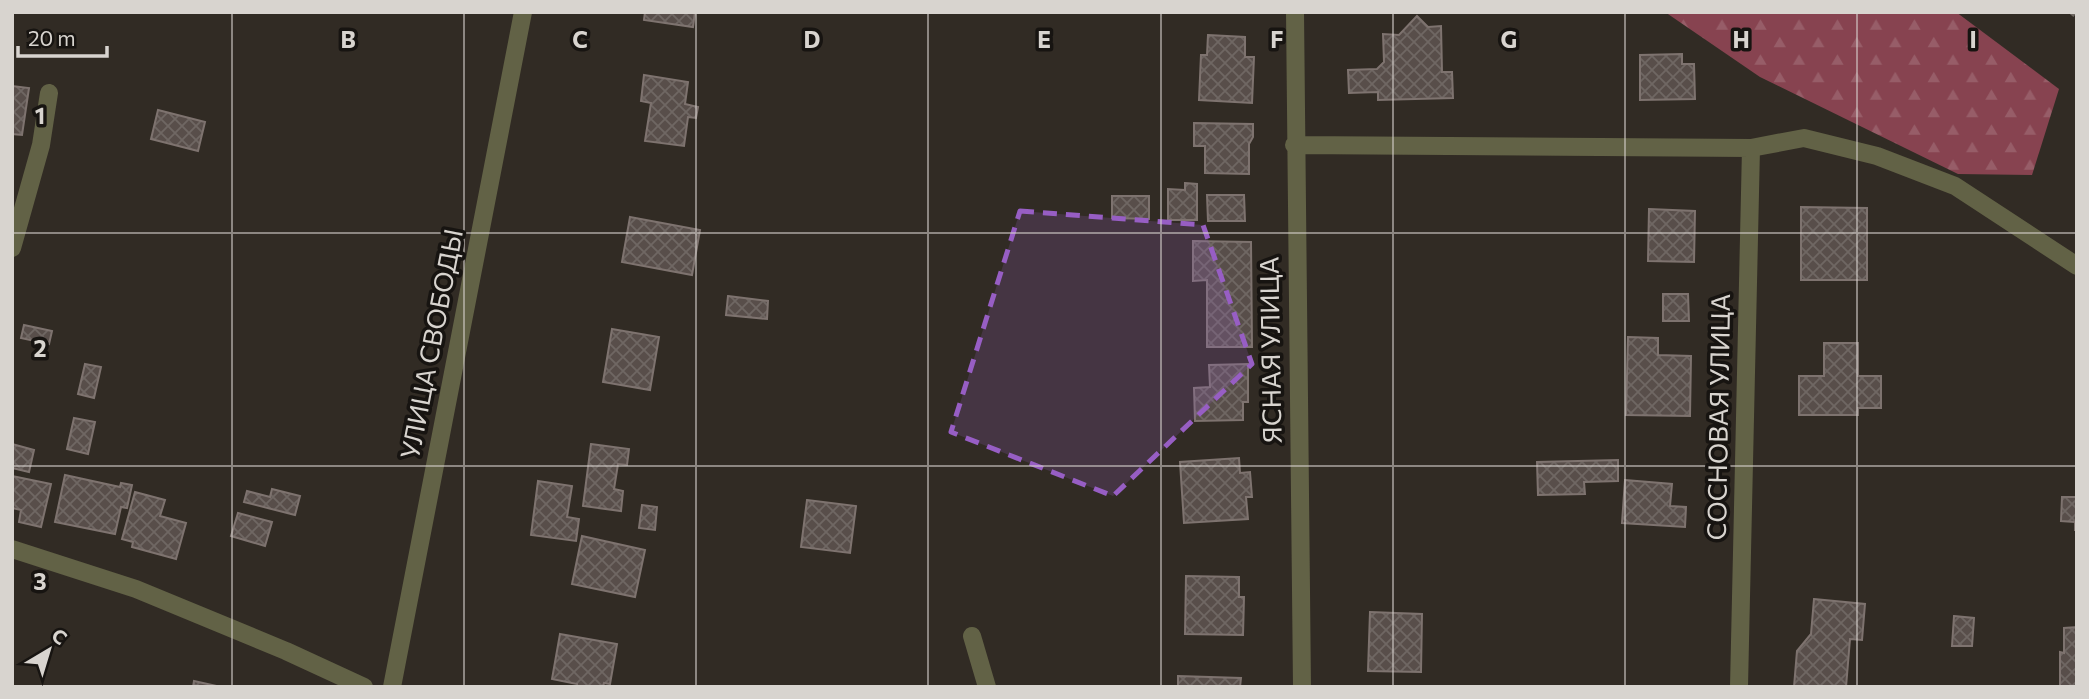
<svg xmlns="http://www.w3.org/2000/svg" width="2089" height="699" viewBox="0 0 2089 699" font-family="Commissioner,sans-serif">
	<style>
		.forest { fill: url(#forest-firs) }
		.building { fill: url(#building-cross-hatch); stroke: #7e736f; stroke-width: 2 }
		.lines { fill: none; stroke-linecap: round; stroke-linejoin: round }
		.path { stroke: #6f6963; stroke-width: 4.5; stroke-dasharray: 5 3.5; stroke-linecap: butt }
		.minor { stroke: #626246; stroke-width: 18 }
		.marked { fill: #975ec4; fill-opacity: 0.2; stroke: #975ec4; stroke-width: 5; stroke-dasharray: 14 9; stroke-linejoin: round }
		.grid { fill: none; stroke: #d8d4cf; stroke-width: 2; stroke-opacity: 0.55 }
		.labels { text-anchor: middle; stroke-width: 7; stroke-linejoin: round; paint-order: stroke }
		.street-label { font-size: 26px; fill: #d8d4cf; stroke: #171411 }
		.grid-label { font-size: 23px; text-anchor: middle; font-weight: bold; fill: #d8d4cf; stroke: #171411; stroke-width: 7; stroke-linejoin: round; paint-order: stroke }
	</style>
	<defs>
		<pattern id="forest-firs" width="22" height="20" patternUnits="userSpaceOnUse" patternTransform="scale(1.75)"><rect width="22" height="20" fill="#874350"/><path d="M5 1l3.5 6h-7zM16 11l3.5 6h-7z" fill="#975d68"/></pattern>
		<pattern id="building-cross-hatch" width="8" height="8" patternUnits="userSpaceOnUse" patternTransform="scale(1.75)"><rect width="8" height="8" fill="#584e4a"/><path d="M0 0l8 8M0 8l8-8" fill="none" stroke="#6f6763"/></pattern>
	</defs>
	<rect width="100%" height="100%" fill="#312b24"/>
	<path class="forest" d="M 1665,12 L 1956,12 L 2059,89 L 2032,175 L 1958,174 L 1760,77 Z"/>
	<path class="building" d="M 645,12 L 695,12 L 693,27 L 644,20 Z
		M 1417,16 L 1428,27 L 1441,26 L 1442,72 L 1452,72 L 1453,98 L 1378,100 L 1378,92 L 1349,93 L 1348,70 L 1377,69 L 1384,62 L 1383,34 L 1399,35 Z
		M 1208,35 L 1245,37 L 1245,57 L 1254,57 L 1252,103 L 1199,100 L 1201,55 L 1207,55 Z
		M 1682,54 L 1682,64 L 1694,64 L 1695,99 L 1640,100 L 1640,55 Z
		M 644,75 L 688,82 L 685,104 L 698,107 L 696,118 L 688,117 L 684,146 L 645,141 L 651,103 L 641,101 Z
		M 12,86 L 29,88 L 22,135 L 12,134 Z
		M 158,110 L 205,122 L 198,151 L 151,139 Z
		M 1194,123 L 1253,124 L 1253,137 L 1249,144 L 1249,174 L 1205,173 L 1205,146 L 1194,146 Z
		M 1185,183 L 1197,184 L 1197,220 L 1168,220 L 1168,189 L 1185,190 Z
		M 1207,195 L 1244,195 L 1245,221 L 1208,221 Z
		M 1112,196 L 1149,196 L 1149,219 L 1112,218 Z
		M 1801,207 L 1867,208 L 1867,280 L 1801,280 Z
		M 1649,209 L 1695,211 L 1694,262 L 1648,261 Z
		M 630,217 L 700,230 L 692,275 L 622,262 Z
		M 1193,241 L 1251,242 L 1252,347 L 1207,347 L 1207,280 L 1193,281 Z
		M 1663,294 L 1688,294 L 1689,321 L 1663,321 Z
		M 728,296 L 768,301 L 767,319 L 726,315 Z
		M 24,325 L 52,331 L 49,344 L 21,338 Z
		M 612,329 L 659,337 L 650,390 L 603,382 Z
		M 1628,337 L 1658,338 L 1658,355 L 1691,356 L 1690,416 L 1626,415 Z
		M 1824,343 L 1858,343 L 1858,376 L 1881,376 L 1881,408 L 1858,408 L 1858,415 L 1799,415 L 1799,376 L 1824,376 Z
		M 85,364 L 101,367 L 94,398 L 78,394 Z
		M 1248,364 L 1248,402 L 1243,402 L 1243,420 L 1195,421 L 1194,388 L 1210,387 L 1209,365 Z
		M 74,418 L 95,422 L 88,454 L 67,449 Z
		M 12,444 L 34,450 L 29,472 L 12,468 Z
		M 591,444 L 629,449 L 627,465 L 618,464 L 614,489 L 623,491 L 621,511 L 583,506 Z
		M 1239,458 L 1240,473 L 1250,472 L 1252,497 L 1246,497 L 1248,519 L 1184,523 L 1180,462 Z
		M 1618,460 L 1618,481 L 1584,482 L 1585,494 L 1538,495 L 1537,462 Z
		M 65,475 L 120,487 L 121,483 L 132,485 L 127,508 L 121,507 L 115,534 L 55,522 Z
		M 12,476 L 51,484 L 41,527 L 19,522 L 21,510 L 12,508 Z
		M 1625,480 L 1672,484 L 1670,506 L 1686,507 L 1685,527 L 1622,523 Z
		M 538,481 L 572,486 L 567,517 L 579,519 L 576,541 L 531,535 Z
		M 272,489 L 300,496 L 295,515 L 244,502 L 247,491 L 270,497 Z
		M 135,492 L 165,500 L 160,516 L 186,523 L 176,559 L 132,547 L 133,542 L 122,539 Z
		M 2062,497 L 2077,497 L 2077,530 L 2075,530 L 2075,522 L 2061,521 Z
		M 807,500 L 856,506 L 850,553 L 801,547 Z
		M 642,505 L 657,507 L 655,530 L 639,528 Z
		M 238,513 L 272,522 L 265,546 L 231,536 Z
		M 582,536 L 645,550 L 635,597 L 572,584 Z
		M 1186,576 L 1239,577 L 1239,597 L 1244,597 L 1243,635 L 1185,634 Z
		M 1814,599 L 1865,604 L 1862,640 L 1850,639 L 1846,687 L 1794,687 L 1797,651 L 1811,634 Z
		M 1370,612 L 1422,614 L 1421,672 L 1368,671 Z
		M 1954,616 L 1974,618 L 1972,646 L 1952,646 Z
		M 2077,627 L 2077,687 L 2060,687 L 2060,652 L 2064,653 L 2064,628 Z
		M 560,634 L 617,644 L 610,684 L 604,683 L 603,687 L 577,687 L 577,684 L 552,679 Z
		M 1178,676 L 1241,678 L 1240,687 L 1178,687 Z
		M 194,681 L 221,687 L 193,687 Z"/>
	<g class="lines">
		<path class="path" d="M 2071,12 L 2077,17"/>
		<path class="minor" d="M 1295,12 L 1302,687
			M 1294,145 L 1751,148 L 1804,138 L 1877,156 L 1955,186 L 2077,266
			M 12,248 L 41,145 L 49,93
			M 12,549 L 136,589 L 286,651 L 364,687
			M 972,636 L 987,687
			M 392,687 L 523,12
			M 1739,687 L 1751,148"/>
	</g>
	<path class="marked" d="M 1020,211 L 1203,225 L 1252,364 L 1113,496 L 951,432 Z"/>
	<path class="grid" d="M 232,12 L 232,687M 464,12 L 464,687M 696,12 L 696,687M 928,12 L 928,687M 1161,12 L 1161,687M 1393,12 L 1393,687M 1625,12 L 1625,687M 1857,12 L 1857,687M 12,233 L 2077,233M 12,466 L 2077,466"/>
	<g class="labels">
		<g class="street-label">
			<text transform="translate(432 344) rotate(-79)" y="9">УЛИЦА СВОБОДЫ</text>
			<text transform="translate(1271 350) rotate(-91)" y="9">ЯСНАЯ УЛИЦА</text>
			<text transform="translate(1719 417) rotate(-89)" y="9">СОСНОВАЯ УЛИЦА</text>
		</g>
	</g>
	<g class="grid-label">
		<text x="348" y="48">B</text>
		<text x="580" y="48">C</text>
		<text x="812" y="48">D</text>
		<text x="1044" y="48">E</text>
		<text x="1277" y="48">F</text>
		<text x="1509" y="48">G</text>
		<text x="1741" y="48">H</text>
		<text x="1973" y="48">I</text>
		<text x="40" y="124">1</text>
		<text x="40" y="357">2</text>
		<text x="40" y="590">3</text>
	</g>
	<rect width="2089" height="699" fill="none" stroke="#d8d4cf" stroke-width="28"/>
	<g transform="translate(49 650) rotate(38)" stroke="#171411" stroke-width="5" paint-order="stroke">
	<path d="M0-5L12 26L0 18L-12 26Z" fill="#d8d4cf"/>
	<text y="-10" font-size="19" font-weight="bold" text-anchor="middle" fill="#d8d4cf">С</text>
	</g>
	<path d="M18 46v10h89v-10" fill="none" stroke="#d8d4cf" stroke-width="3.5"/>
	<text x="28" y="46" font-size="21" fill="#d8d4cf" stroke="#171411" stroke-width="5" paint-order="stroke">20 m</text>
</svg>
